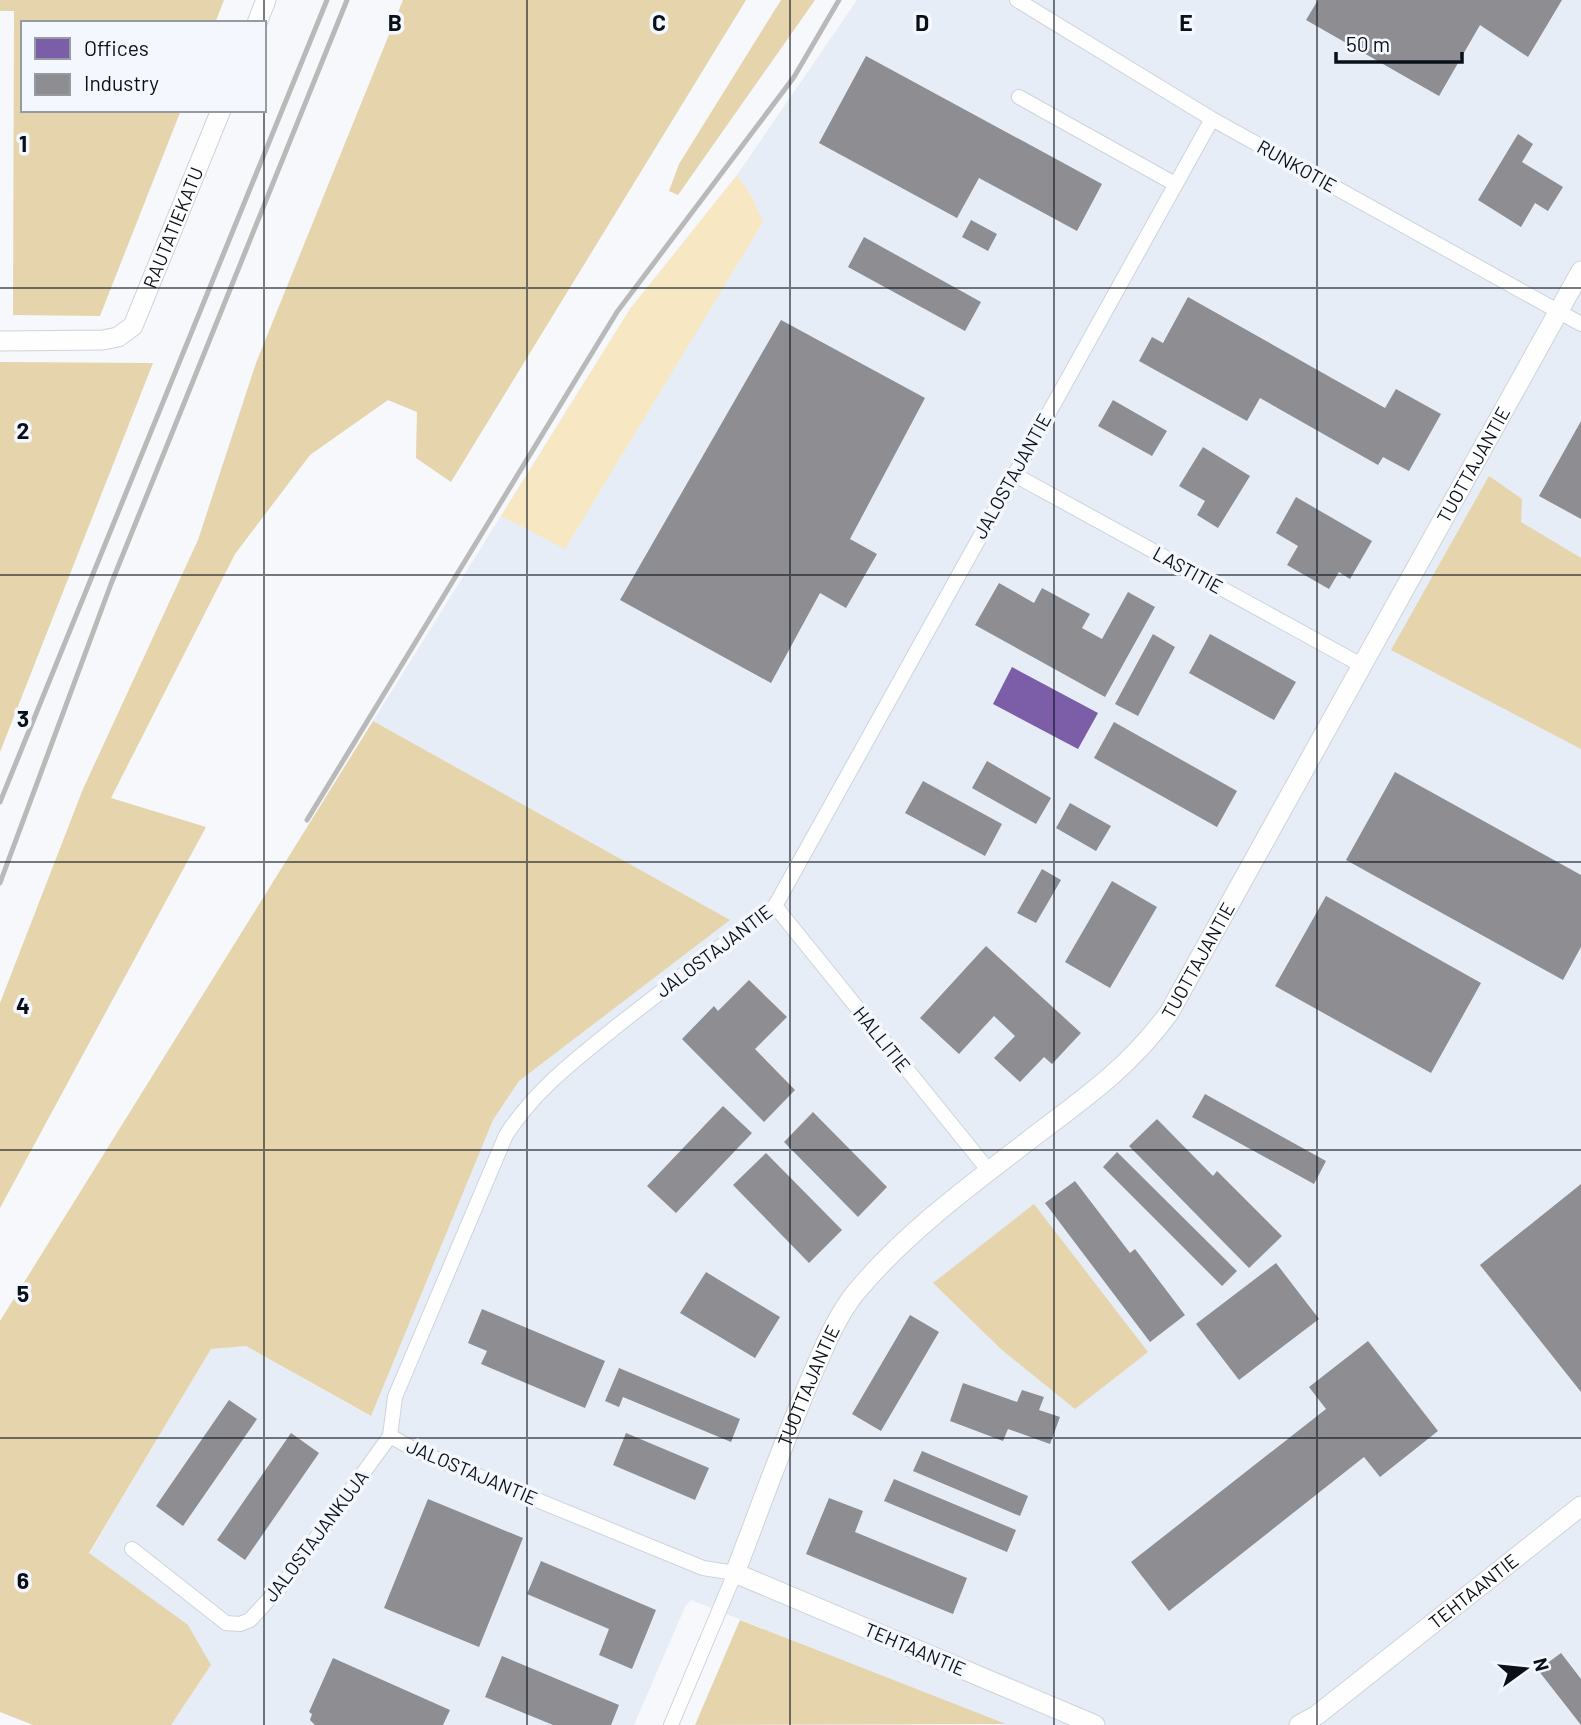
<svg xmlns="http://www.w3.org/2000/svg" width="1581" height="1725" viewBox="0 0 1581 1725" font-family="Barlow,sans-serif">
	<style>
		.built { fill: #e7edf6 }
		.green { fill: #f7e8c3 }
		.forest { fill: #e5d4ac }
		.offices { fill: #7b5ea7 }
		.industry { fill: #8d8d92 }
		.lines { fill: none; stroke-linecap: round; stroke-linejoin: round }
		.street-casing { stroke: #cfd3da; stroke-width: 16 }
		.secondary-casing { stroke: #cfd3da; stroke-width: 21 }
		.street { stroke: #fefefe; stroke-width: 14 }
		.secondary { stroke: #fefefe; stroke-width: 19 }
		.rail { stroke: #b9b9ba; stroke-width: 5 }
		.grid { fill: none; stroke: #0a1019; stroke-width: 2; stroke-opacity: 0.55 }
		.labels { text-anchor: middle; stroke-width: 7; stroke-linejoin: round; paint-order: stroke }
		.street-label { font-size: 19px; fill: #0a1019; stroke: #f4f7fd }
		.grid-label { font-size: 23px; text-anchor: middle; font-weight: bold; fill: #0a1019; stroke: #f4f7fd; stroke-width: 7; stroke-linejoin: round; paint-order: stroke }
	</style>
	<rect width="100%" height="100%" fill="#f6f8fb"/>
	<path class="built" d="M 857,0 L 1581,0 L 1581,1725 L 1006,1725 L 691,1600 L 685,1607 L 634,1725 L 171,1725 L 211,1665 L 89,1554 L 211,1349 L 246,1346 L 370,1416 L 493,1120 L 519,1081 L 729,920 L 373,721 L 630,309 L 737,175 Z"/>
	<path class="green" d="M 737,175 L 752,197 L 763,222 L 565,549 L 501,516 L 630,309 Z"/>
	<path class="forest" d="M 0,0 L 224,0 L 215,23 L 23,23 L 23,110 L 181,110 L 100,316 L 13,315 L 14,11 L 0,11 Z
		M 403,0 L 746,0 L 451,482 L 416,458 L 417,412 L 388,400 L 310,455 L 235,554 L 111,798 L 206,827 L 0,1208 L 0,1003 L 83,789 L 198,540 L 256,363 Z
		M 781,0 L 815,0 L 678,195 L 669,191 L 679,164 Z
		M 0,362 L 153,363 L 0,752 Z
		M 1489,476 L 1522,499 L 1521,522 L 1581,558 L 1581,749 L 1391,650 Z
		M 373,721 L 730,920 L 519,1081 L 493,1120 L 371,1416 L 246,1346 L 211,1349 L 89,1553 L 188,1625 L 211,1665 L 171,1725 L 33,1725 L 0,1712 L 0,1321 Z
		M 1034,1204 L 1148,1352 L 1075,1409 L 1002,1350 L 933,1283 Z
		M 740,1620 L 1006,1724 L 695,1725 Z"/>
	<path class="offices" d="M 1012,667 L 1098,713 L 1078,749 L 993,704 Z"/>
	<path class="industry" d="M 1318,0 L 1562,0 L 1528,57 L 1480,25 L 1439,96 L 1306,20 Z
		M 866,56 L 1102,184 L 1077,231 L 979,178 L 957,218 L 819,143 Z
		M 1518,134 L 1533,144 L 1522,162 L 1563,187 L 1548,211 L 1535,203 L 1521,227 L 1478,200 Z
		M 971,220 L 997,234 L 988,251 L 962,237 Z
		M 864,237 L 981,302 L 965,331 L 848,267 Z
		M 1188,297 L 1385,408 L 1396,389 L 1441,414 L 1409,471 L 1383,457 L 1378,465 L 1260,398 L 1247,421 L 1139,361 L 1152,337 L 1163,343 Z
		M 781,320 L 925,398 L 850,539 L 877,554 L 846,608 L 820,593 L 771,683 L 620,600 Z
		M 1113,400 L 1167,431 L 1152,456 L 1098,426 Z
		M 1581,421 L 1581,519 L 1539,496 Z
		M 1203,447 L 1250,476 L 1218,528 L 1197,515 L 1205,501 L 1179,486 Z
		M 1296,497 L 1372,541 L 1350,579 L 1339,572 L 1329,589 L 1287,565 L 1298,546 L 1276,533 Z
		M 999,583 L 1034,603 L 1042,588 L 1090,614 L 1082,628 L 1102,639 L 1128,592 L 1155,607 L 1105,697 L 975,625 Z
		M 1153,634 L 1175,647 L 1138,716 L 1115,704 Z
		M 1210,634 L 1296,682 L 1274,720 L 1189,673 Z
		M 1114,722 L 1237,791 L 1217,827 L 1094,758 Z
		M 987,761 L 1051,798 L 1036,824 L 972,788 Z
		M 1395,772 L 1581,875 L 1581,947 L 1563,980 L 1346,860 Z
		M 923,781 L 1002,824 L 985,856 L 905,813 Z
		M 1070,803 L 1111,826 L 1096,851 L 1056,828 Z
		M 1042,869 L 1061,880 L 1036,923 L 1017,913 Z
		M 1112,881 L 1157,907 L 1110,988 L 1065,962 Z
		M 1326,896 L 1481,983 L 1431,1073 L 1275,986 Z
		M 986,946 L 1081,1033 L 1052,1064 L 1044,1057 L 1020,1082 L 994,1058 L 1015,1036 L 994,1016 L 959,1054 L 920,1018 Z
		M 749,980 L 787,1017 L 755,1049 L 795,1090 L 764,1122 L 682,1039 L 714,1006 L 718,1011 Z
		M 1205,1094 L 1326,1161 L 1314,1184 L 1192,1117 Z
		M 723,1106 L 752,1133 L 676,1213 L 647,1186 Z
		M 813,1112 L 887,1187 L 858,1217 L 784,1142 Z
		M 1157,1119 L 1213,1176 L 1217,1171 L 1282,1236 L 1249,1268 L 1129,1146 Z
		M 1117,1152 L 1237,1271 L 1222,1286 L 1103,1167 Z
		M 766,1153 L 842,1230 L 809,1263 L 733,1185 Z
		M 1075,1181 L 1130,1253 L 1135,1249 L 1185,1315 L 1150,1342 L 1045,1203 Z
		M 1581,1184 L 1581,1392 L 1480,1265 Z
		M 1276,1263 L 1319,1319 L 1239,1380 L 1196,1324 Z
		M 706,1272 L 780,1317 L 755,1358 L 680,1313 Z
		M 482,1309 L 605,1361 L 585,1408 L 481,1364 L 487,1351 L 468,1343 Z
		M 910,1315 L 939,1332 L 881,1431 L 852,1414 Z
		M 1368,1341 L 1438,1431 L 1380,1477 L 1364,1457 L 1169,1611 L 1131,1562 L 1326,1409 L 1309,1387 Z
		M 619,1368 L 740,1419 L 731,1442 L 623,1397 L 619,1407 L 605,1401 Z
		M 963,1383 L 1017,1402 L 1022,1390 L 1044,1397 L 1039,1410 L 1060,1417 L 1050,1444 L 1008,1429 L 1003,1441 L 950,1421 Z
		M 229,1400 L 257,1419 L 183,1526 L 156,1506 Z
		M 291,1433 L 319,1453 L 245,1560 L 217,1540 Z
		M 626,1433 L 709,1468 L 695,1500 L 613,1465 Z
		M 922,1451 L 1028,1496 L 1020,1516 L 913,1471 Z
		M 894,1479 L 1016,1530 L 1007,1552 L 884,1501 Z
		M 829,1498 L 863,1511 L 855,1532 L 967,1578 L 953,1614 L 806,1554 Z
		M 428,1499 L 523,1538 L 479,1647 L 384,1608 Z
		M 541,1561 L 656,1610 L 632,1669 L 599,1655 L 609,1629 L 527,1594 Z
		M 1561,1653 L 1581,1679 L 1581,1725 L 1538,1670 Z
		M 502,1656 L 619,1705 L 611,1725 L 553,1725 L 485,1697 Z
		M 333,1658 L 450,1710 L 443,1725 L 315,1725 L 310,1720 L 312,1714 L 309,1712 Z"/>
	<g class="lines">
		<g class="street-casing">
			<path id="street" d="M 1017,0 L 1212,119 L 1581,324
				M 1019,97 L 1175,184
				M 1013,474 L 1363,666
				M 775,906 L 989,1171
				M 132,1549 L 226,1623 L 240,1624 L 250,1620 L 283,1584 L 390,1436
				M 671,1725 L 735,1573 L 703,1568 L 415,1450 L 390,1436 L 395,1397 L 506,1135 C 536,1089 575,1060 617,1026 C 669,985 722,945 775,906 L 1212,119"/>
		</g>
		<g class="secondary-casing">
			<g id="secondary">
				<path d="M 257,23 L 266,0"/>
				<path id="s1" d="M 0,341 L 103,340 L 118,337 L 133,326 L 221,110"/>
				<path id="s2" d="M 1095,1725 L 735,1573 C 760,1508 783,1443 810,1380 C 823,1350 836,1316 857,1291 C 908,1230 975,1182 1037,1134 C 1089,1095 1131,1065 1169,1013 L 1581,271"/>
				<path id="s3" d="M 1299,1725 L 1317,1715 L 1581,1506"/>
			</g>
		</g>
		<use href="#street" class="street"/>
		<use href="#secondary" class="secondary"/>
		<path class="rail" d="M 0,802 L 327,0
			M 307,820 L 617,312 L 794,77 L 839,0
			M 0,883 L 111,584 L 347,0"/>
	</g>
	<path class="grid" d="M 264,0 L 264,23M 527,0 L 527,1725M 790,0 L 790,1725M 1054,0 L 1054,1725M 1317,0 L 1317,1725M 264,110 L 264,1725M 0,288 L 1581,288M 0,575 L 1581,575M 0,862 L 1581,862M 0,1150 L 1581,1150M 0,1438 L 1581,1438"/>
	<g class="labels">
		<g class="street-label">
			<text transform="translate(1297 166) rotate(29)" y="7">RUNKOTIE</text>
			<text dy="7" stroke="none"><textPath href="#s1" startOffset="243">RAUTATIEKATU</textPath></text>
			<text dy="7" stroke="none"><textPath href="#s2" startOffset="1745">TUOTTAJANTIE</textPath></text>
			<text transform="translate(1012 476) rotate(-61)" y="7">JALOSTAJANTIE</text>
			<text transform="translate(1188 570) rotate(29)" y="7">LASTITIE</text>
			<text transform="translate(714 951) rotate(-37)" y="7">JALOSTAJANTIE</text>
			<text dy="7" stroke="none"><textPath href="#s2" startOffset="1178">TUOTTAJANTIE</textPath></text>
			<text transform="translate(882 1039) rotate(51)" y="7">HALLITIE</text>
			<text dy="7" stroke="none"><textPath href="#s2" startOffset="592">TUOTTAJANTIE</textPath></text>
			<text transform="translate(472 1472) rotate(23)" y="7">JALOSTAJANTIE</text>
			<text transform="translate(316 1536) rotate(-53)" y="7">JALOSTAJANKUJA</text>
			<text dy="7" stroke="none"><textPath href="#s3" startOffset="220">TEHTAANTIE</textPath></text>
			<text transform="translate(915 1649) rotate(23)" y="7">TEHTAANTIE</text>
		</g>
	</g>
	<g class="grid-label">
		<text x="395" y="31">B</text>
		<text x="659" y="31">C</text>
		<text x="922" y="31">D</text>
		<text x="1186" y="31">E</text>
		<text x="23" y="152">1</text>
		<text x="23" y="439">2</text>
		<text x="23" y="727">3</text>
		<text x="23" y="1014">4</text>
		<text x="23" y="1302">5</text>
		<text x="23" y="1589">6</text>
	</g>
	<rect x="21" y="21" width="245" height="91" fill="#f4f7fd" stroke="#969ba2" stroke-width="2"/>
	<rect x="35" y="38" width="35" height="21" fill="#7b5ea7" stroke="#969ba2" stroke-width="2"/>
	<text x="84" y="56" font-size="21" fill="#0a1019">Offices</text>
	<rect x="35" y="74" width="35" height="21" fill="#8d8d92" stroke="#969ba2" stroke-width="2"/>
	<text x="84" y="91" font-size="21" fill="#0a1019">Industry</text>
	<g transform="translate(1525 1669) rotate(75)" stroke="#f4f7fd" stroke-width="5" paint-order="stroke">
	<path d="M0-5L12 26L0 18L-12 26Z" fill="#0a1019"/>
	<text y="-10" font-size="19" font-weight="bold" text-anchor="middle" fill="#0a1019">N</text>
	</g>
	<path d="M1336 52v10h126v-10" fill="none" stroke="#0a1019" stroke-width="3.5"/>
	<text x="1346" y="52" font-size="21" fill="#0a1019" stroke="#f4f7fd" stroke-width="5" paint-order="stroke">50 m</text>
</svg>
